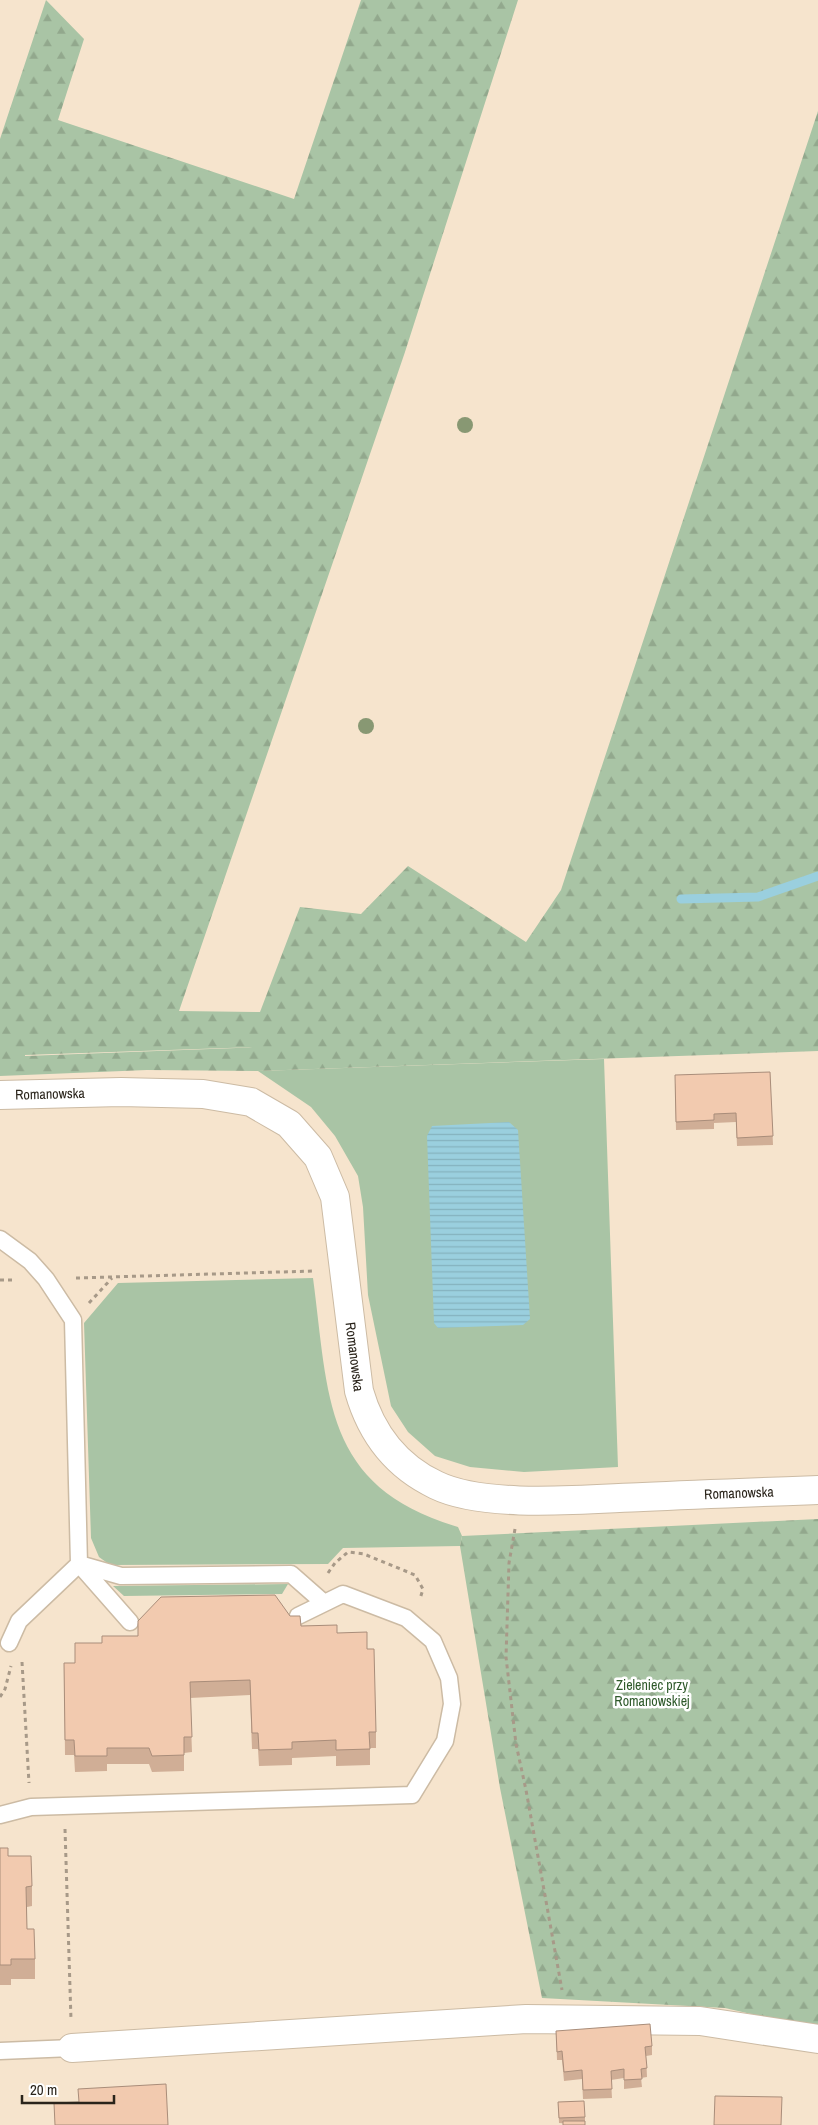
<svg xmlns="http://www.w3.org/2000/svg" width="818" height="2125" viewBox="0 0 818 2125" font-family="'Archivo Narrow',sans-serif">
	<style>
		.green { fill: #a9c4a5 }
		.forest { fill: url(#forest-firs); fill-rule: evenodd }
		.water { fill: url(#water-rules) }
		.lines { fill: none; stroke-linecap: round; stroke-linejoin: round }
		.stream { stroke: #9acfde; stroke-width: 9 }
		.service-casing { stroke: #ccbba4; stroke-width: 19 }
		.minor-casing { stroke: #ccbba4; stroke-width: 30 }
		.tertiary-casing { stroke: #ccbba4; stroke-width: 30 }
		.path { stroke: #a79988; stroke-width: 3; stroke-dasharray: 4 4; stroke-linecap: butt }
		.service { stroke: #fff; stroke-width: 16 }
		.minor { stroke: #fff; stroke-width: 28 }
		.tertiary { stroke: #fff; stroke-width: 28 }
		.tree { fill: #889873 }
		.wall { fill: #d0ae96 }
		.building { fill: #f2caaf; stroke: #a98d7a }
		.labels { text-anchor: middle; stroke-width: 5; stroke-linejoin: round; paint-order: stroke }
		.street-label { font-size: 14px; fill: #2a241b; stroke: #fff }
		.park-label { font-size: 14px; fill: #2e592a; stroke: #fff }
	</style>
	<defs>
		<pattern id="forest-firs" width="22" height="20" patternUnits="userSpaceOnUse" patternTransform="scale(1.25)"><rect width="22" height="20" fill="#a9c4a5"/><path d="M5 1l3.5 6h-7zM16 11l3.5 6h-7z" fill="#92a88d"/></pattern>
		<pattern id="water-rules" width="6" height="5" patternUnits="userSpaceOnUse" patternTransform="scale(1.25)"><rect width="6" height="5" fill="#9acfde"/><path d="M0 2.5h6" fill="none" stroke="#85b2be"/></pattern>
	</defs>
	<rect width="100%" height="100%" fill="#f6e4cd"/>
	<path class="green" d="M 604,1059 L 618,1467 L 524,1472 L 470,1467 L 435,1456 L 408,1432 L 391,1406 L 368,1295 L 363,1207 L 358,1176 L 335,1136 L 311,1107 L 258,1071 Z
		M 313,1278 C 329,1398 323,1487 458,1527 L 462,1536 L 460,1546 L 343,1548 L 328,1564 L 110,1565 L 99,1557 L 91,1538 L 84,1323 L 118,1283 Z
		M 288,1584 L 282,1594 L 124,1596 L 113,1586 Z"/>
	<path class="forest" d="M 46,0 L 84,39 L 58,120 L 294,199 L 361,0 L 518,0 L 405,352 L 179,1011 L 260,1012 L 300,907 L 361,914 L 408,866 L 526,942 L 561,890 L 818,111 L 818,1051 L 258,1071 L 147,1070 L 0,1076 L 0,139 ZM 317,1045 L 25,1056 L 25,1055 Z
		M 818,1519 L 818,2027 L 807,2027 L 725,2008 L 542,1998 L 500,1788 L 460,1546 L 462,1536 Z"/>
	<path class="water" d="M 509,1122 L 518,1130 L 530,1319 L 523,1325 L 438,1328 L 434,1323 L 427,1136 L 432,1126 Z"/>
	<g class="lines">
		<path class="stream" d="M 681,899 L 758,897 L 818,876"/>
		<g class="service-casing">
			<path id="service" d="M 0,1239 L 30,1261 L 46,1279 L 73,1320 L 79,1564 L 19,1621 L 9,1643
				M 79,1564 L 121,1576 L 291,1574 L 324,1603
				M 79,1564 L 130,1622
				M 0,1815 L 31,1807 L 412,1795 L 445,1741 L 452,1704 L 449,1678 L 433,1641 L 406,1618 L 343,1594 L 298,1616
				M 0,2051 L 72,2048"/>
		</g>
		<g class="minor-casing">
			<path id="minor" d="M 72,2048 L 526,2019 L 700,2021 L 818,2039"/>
		</g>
		<g class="tertiary-casing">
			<g id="tertiary">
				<path id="s1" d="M 0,1095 L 121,1092 L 203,1094 L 251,1102 L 289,1124 L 318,1157 L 335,1197 L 359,1391 C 371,1433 396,1466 436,1485 C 485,1509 587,1499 643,1497 C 701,1494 760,1492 818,1490"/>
			</g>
		</g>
		<path class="path" d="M 76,1278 L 314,1271
			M 0,1280 L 14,1280
			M 89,1303 L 112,1278
			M 515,1529 L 509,1563 L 506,1657 L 516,1744 L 526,1790 L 562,1990
			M 328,1573 L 335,1563 L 348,1552 L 364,1554 L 415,1575 L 423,1589 L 420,1599
			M 22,1662 L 29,1783
			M 0,1697 L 5,1689 L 11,1666
			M 65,1829 L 71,2020"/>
		<use href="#service" class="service"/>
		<use href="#minor" class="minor"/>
		<use href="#tertiary" class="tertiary"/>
	</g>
	<g class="tree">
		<circle cx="465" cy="425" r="8"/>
		<circle cx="366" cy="726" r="8"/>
	</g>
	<path class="wall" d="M 770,1072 L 773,1145 L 737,1146 L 736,1122 L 714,1123 L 714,1129 L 676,1130 L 675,1084 Z
		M 290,1616 L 301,1626 L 337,1633 L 367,1649 L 376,1732 L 376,1748 L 370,1748 L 370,1765 L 336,1766 L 336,1756 L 292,1758 L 292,1765 L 259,1766 L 258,1749 L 252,1749 L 250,1695 L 190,1698 L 192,1752 L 184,1753 L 184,1771 L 152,1772 L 149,1764 L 107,1764 L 107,1771 L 75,1772 L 74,1755 L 65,1755 L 64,1663 L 75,1663 L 102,1643 L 138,1636 Z
		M 0,1848 L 8,1856 L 32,1886 L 32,1906 L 27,1907 L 27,1929 L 35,1959 L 35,1979 L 11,1979 L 11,1985 L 0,1985 Z
		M 556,2031 L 652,2046 L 652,2055 L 646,2056 L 647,2077 L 641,2078 L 642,2087 L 624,2089 L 624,2078 L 611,2080 L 612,2098 L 583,2099 L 582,2079 L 564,2081 L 562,2060 L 557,2060 Z
		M 558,2102 L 585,2117 L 585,2125 L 559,2123 Z"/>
	<path class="building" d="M 770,1072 L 773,1136 L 737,1138 L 736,1113 L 714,1114 L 714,1120 L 676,1122 L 675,1075 Z
		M 275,1595 L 290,1616 L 300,1616 L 301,1626 L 337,1625 L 337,1633 L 367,1632 L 367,1649 L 374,1649 L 376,1732 L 369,1732 L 370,1749 L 336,1750 L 336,1740 L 292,1742 L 292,1749 L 259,1750 L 258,1733 L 252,1733 L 250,1680 L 190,1682 L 192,1737 L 184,1737 L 184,1755 L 152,1756 L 149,1748 L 107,1748 L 107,1756 L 75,1756 L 74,1740 L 65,1740 L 64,1663 L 75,1663 L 75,1643 L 102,1643 L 102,1636 L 138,1636 L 138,1621 L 161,1597 Z
		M 0,1848 L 8,1848 L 8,1856 L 31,1856 L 32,1886 L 26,1887 L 27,1929 L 34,1929 L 35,1959 L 11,1959 L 11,1965 L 0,1965 Z
		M 650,2024 L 652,2046 L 645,2047 L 647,2068 L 641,2069 L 642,2079 L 624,2080 L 624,2069 L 611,2071 L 612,2089 L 583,2090 L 582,2070 L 564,2072 L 562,2051 L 557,2052 L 556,2031 Z
		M 166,2084 L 168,2125 L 55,2125 L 54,2103 L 79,2102 L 78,2089 Z
		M 715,2096 L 782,2097 L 781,2125 L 714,2125 Z
		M 584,2101 L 585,2117 L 559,2118 L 558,2102 Z
		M 563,2121 L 585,2121 L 585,2125 L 563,2125 Z"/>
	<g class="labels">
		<g class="street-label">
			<text dy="5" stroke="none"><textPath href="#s1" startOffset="50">Romanowska</textPath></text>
			<text dy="5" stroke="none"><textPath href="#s1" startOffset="544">Romanowska</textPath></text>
			<text dy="5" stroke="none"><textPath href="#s1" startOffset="1009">Romanowska</textPath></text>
		</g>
		<g class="park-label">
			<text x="652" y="1690">Zieleniec przy<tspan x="652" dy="16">Romanowskiej</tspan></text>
		</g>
	</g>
	<path d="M22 2095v8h92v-8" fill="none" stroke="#2a241b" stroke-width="2.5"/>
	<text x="30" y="2095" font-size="15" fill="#2a241b" stroke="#ffffff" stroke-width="4" paint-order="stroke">20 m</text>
</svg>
